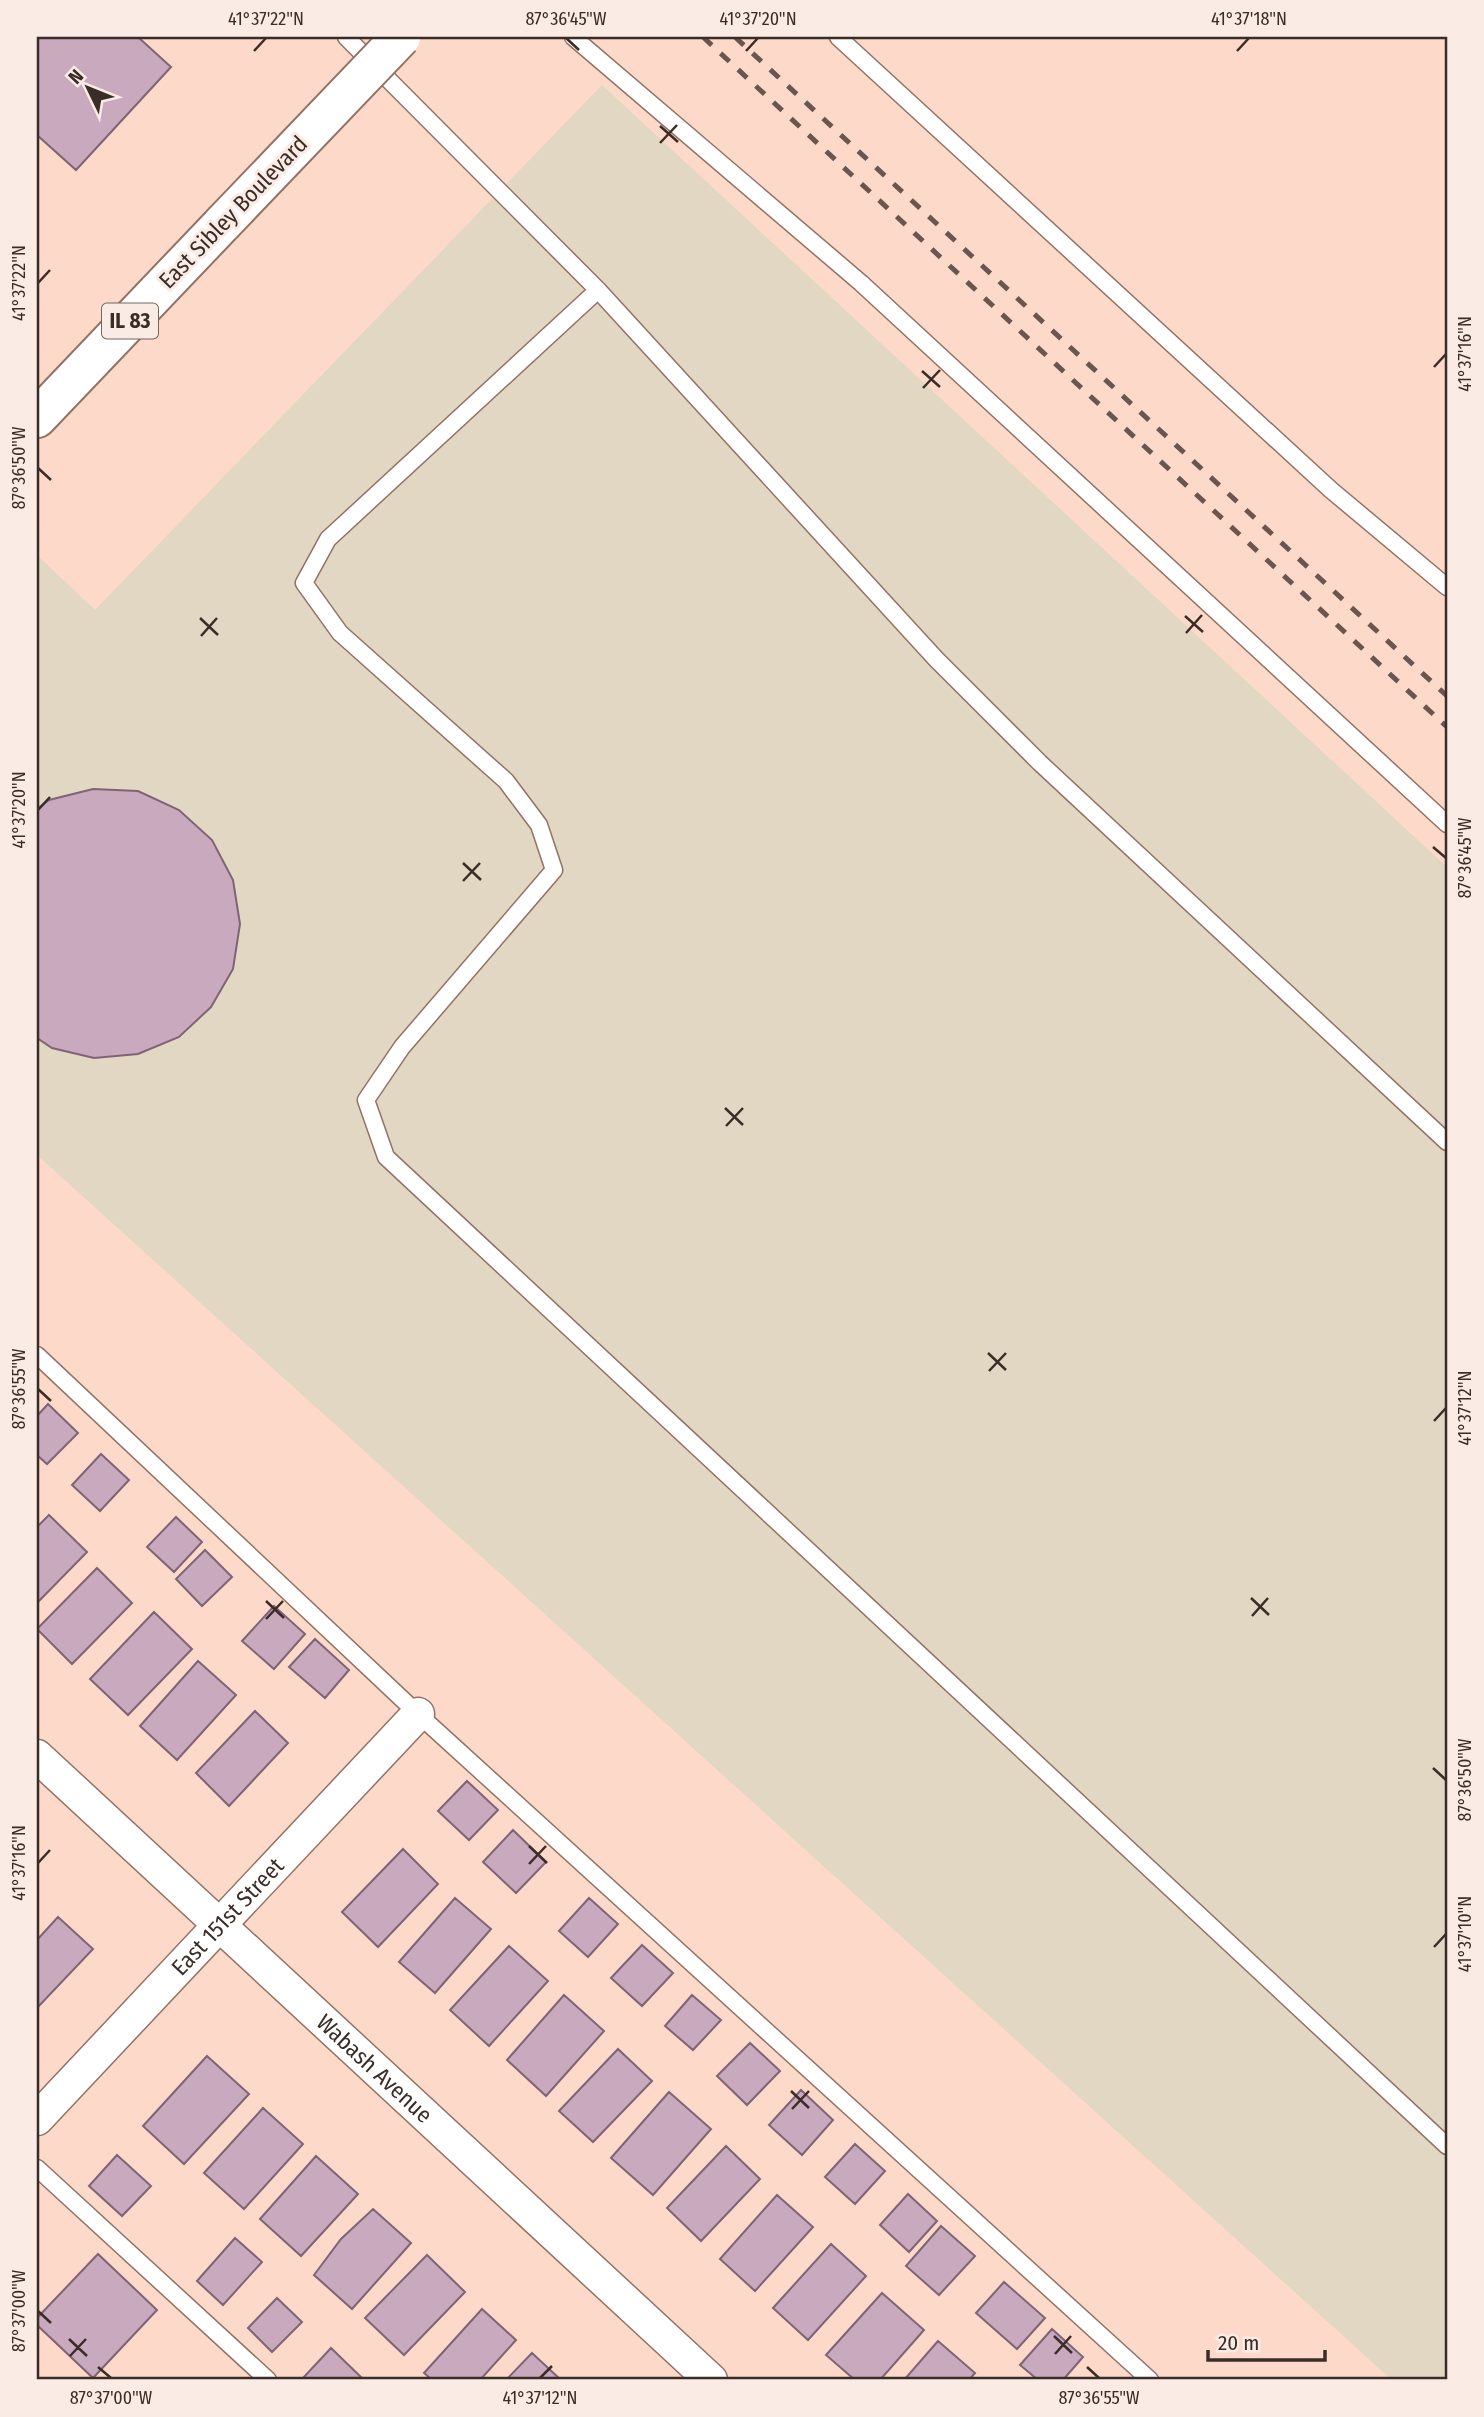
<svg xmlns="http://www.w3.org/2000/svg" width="1484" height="2417" viewBox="0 0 1484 2417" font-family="'Fira Sans Condensed',sans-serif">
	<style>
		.industrial { fill: #e1d7c2 }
		.building { fill: #c8a9be; stroke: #7f6376; stroke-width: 2 }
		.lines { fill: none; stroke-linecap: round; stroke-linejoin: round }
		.service-casing { stroke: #937266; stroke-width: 19 }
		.minor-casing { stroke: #937266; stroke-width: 35 }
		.primary-casing { stroke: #937266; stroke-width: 42 }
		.service { stroke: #fff; stroke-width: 16 }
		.minor { stroke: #fff; stroke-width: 32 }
		.primary { stroke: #fff; stroke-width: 38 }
		.rail { stroke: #6a564e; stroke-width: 5; stroke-dasharray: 12 12; stroke-linecap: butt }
		.primary-bridge-casing { stroke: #937266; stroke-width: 42; stroke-linecap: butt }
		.primary-bridge { stroke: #fff; stroke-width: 38 }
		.ticks { fill: none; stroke: #3a2c26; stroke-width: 2.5 }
		.labels { text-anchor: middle; stroke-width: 6; stroke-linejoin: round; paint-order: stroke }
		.shield { fill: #faebe5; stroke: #74655f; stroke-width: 2 }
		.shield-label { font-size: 21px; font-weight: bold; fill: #3a2c26 }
		.street-label { font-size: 23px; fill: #3a2c26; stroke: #faebe5 }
		.neatline { fill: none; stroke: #3a2c26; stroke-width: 2.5 }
		.ticks-label { font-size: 18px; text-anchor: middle; fill: #3a2c26 }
	</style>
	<rect width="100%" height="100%" fill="#fdd9ca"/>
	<path class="industrial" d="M 602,85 L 1447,867 L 1447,2380 L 1392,2380 L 37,1155 L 37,555 L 95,610 Z"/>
	<path class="building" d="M 37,37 L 138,37 L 171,67 L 76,170 L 37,135 Z
		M 93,789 L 138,791 L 179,810 L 212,840 L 233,880 L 240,924 L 233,969 L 211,1007 L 179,1037 L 138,1054 L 94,1058 L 52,1048 L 37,1038 L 37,809 L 49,800 Z
		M 48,1404 L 78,1433 L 47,1464 L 37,1455 L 37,1416 Z
		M 101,1454 L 129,1480 L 100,1511 L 72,1485 Z
		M 49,1515 L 87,1552 L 37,1603 L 37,1527 Z
		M 176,1517 L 202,1542 L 174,1572 L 147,1547 Z
		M 205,1550 L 232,1577 L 202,1606 L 176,1579 Z
		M 97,1568 L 132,1603 L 72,1664 L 37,1629 Z
		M 274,1606 L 305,1634 L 274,1669 L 242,1641 Z
		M 154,1612 L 192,1649 L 128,1715 L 90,1679 Z
		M 315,1639 L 349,1670 L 325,1698 L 289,1667 Z
		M 198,1661 L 236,1695 L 177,1760 L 140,1726 Z
		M 255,1711 L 288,1743 L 229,1806 L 196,1773 Z
		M 467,1781 L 498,1810 L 469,1840 L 438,1811 Z
		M 513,1830 L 546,1862 L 516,1893 L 483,1862 Z
		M 403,1849 L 438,1884 L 378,1947 L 342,1912 Z
		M 455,1898 L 491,1929 L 435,1993 L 399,1962 Z
		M 589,1898 L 618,1924 L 588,1957 L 559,1931 Z
		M 58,1917 L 93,1949 L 37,2008 L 37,1940 Z
		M 642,1945 L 673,1973 L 642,2006 L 611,1978 Z
		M 509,1946 L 548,1981 L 489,2046 L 450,2010 Z
		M 564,1995 L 604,2031 L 546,2096 L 507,2060 Z
		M 692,1995 L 721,2020 L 693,2050 L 665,2026 Z
		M 750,2043 L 780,2071 L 747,2105 L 717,2076 Z
		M 618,2049 L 652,2081 L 593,2142 L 559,2111 Z
		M 207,2056 L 249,2094 L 184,2164 L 143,2126 Z
		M 801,2090 L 833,2120 L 802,2155 L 769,2125 Z
		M 669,2092 L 711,2129 L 653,2195 L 611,2158 Z
		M 263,2108 L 303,2144 L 244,2209 L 204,2173 Z
		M 855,2144 L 885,2171 L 855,2204 L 825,2177 Z
		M 726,2146 L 760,2179 L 701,2241 L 667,2208 Z
		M 117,2155 L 151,2186 L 122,2216 L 89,2186 Z
		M 316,2156 L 358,2194 L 301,2256 L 260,2219 Z
		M 908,2194 L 937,2221 L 909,2252 L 880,2225 Z
		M 777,2195 L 813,2227 L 755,2291 L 720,2259 Z
		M 373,2209 L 411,2243 L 352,2309 L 314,2275 L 341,2239 Z
		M 941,2226 L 975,2256 L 939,2295 L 906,2266 Z
		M 235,2238 L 262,2262 L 223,2305 L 197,2281 Z
		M 831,2244 L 866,2276 L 808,2340 L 773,2308 Z
		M 98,2254 L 157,2310 L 93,2378 L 37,2325 L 37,2318 Z
		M 427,2255 L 465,2292 L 404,2355 L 365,2318 Z
		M 1004,2282 L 1045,2318 L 1017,2349 L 976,2313 Z
		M 882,2293 L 924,2330 L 880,2380 L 855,2380 L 826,2355 Z
		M 277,2298 L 302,2322 L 272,2352 L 248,2328 Z
		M 482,2309 L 516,2340 L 480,2380 L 432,2380 L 424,2373 Z
		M 1052,2329 L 1083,2357 L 1063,2380 L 1038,2380 L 1020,2365 Z
		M 938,2341 L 975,2373 L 969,2380 L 904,2380 Z
		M 331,2348 L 364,2380 L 302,2379 Z
		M 532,2353 L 561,2380 L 506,2380 Z"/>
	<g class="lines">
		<g class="service-casing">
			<path id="service" d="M 346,37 L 598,290 L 936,659 L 1040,763 L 1447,1142
				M 573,37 L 861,283 L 1447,824
				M 838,37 L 1331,490 L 1447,587
				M 598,290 L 328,539 L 304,583 L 340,633 L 506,781 L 539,825 L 554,870 L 402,1047 L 366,1100 L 386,1157 L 1447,2146
				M 37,1355 L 418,1714 L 1150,2380
				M 37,2168 L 268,2380"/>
		</g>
		<g class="minor-casing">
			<g id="minor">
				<path id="s1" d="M 37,1756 L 711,2380"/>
				<path id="s2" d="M 37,2119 L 418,1714"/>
			</g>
		</g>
		<g class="primary-casing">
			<path id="primary" d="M 37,418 L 223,223"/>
		</g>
		<use href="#service" class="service"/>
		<use href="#minor" class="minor"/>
		<use href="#primary" class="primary"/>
		<path class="rail" d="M 703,37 L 1447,727
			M 735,37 L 1447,696"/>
		<g class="primary-bridge-casing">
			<path id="primary-bridge" d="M 223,223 L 401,37"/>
		</g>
		<use href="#primary-bridge" class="primary-bridge"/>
	</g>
	<path class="ticks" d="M 566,38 L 579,50M 254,51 L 266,38M 746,51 L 758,38M 1237,51 L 1249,38M 660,126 L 678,142M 660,143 L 677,125M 38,283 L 50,270M 1434,367 L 1446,354M 922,371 L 940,387M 923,388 L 940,370M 38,468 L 51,480M 1185,616 L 1203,632M 200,618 L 218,635M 1186,633 L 1202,615M 201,636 L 217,618M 38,810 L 50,797M 1433,847 L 1446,858M 463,863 L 481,880M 463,881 L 480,863M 725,1108 L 743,1125M 726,1126 L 743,1108M 988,1353 L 1006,1370M 989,1371 L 1006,1353M 38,1389 L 51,1401M 1434,1421 L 1446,1408M 1251,1598 L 1269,1615M 266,1601 L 284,1618M 1252,1616 L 1268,1598M 266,1619 L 283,1601M 1433,1768 L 1446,1780M 529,1846 L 547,1863M 38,1863 L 50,1850M 529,1864 L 546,1846M 1434,1947 L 1446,1934M 791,2091 L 809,2108M 792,2109 L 809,2091M 38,2311 L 51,2323M 1054,2336 L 1072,2353M 69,2339 L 87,2356M 1055,2354 L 1071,2336M 70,2356 L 86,2339M 98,2367 L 111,2378M 1087,2367 L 1099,2378M 540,2378 L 552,2366"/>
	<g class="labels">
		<rect class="shield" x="102" y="303.5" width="56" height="35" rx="5"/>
		<g class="shield-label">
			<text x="130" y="328">IL 83</text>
		</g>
		<g class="street-label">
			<text transform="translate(233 212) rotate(-46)" y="8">East Sibley Boulevard</text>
			<text dy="8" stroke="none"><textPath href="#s2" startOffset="278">East 151st Street</textPath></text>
			<text dy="8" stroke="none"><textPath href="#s1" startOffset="460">Wabash Avenue</textPath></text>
		</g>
	</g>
	<rect width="1484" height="2417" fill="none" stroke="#faebe5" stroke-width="77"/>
	<g transform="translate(88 88) rotate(313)" stroke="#faebe5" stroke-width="5" paint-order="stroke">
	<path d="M0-5L12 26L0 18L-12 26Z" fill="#3a2c26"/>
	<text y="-10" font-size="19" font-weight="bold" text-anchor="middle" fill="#3a2c26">N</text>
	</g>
	<path d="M1208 2350v10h117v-10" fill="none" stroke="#3a2c26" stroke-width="3.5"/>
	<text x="1218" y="2350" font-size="21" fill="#3a2c26" stroke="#faebe5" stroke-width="5" paint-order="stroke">20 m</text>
	<rect x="38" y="38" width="1408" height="2340" class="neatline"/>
	<g class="ticks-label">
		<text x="266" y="25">41°37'22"N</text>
		<text x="566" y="25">87°36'45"W</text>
		<text x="758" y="25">41°37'20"N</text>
		<text x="1249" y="25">41°37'18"N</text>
		<text transform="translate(19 283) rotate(-90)" y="6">41°37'22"N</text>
		<text transform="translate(1465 354) rotate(-90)" y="6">41°37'16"N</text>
		<text transform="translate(19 468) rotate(-90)" y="6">87°36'50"W</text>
		<text transform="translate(19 810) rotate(-90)" y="6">41°37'20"N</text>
		<text transform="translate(1465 858) rotate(-90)" y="6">87°36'45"W</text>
		<text transform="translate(19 1389) rotate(-90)" y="6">87°36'55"W</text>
		<text transform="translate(1465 1408) rotate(-90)" y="6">41°37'12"N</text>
		<text transform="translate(1465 1780) rotate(-90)" y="6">87°36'50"W</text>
		<text transform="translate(19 1863) rotate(-90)" y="6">41°37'16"N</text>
		<text transform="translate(1465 1934) rotate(-90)" y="6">41°37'10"N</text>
		<text transform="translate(19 2311) rotate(-90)" y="6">87°37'00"W</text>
		<text x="111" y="2404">87°37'00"W</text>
		<text x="540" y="2404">41°37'12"N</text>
		<text x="1099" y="2404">87°36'55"W</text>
	</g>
</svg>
